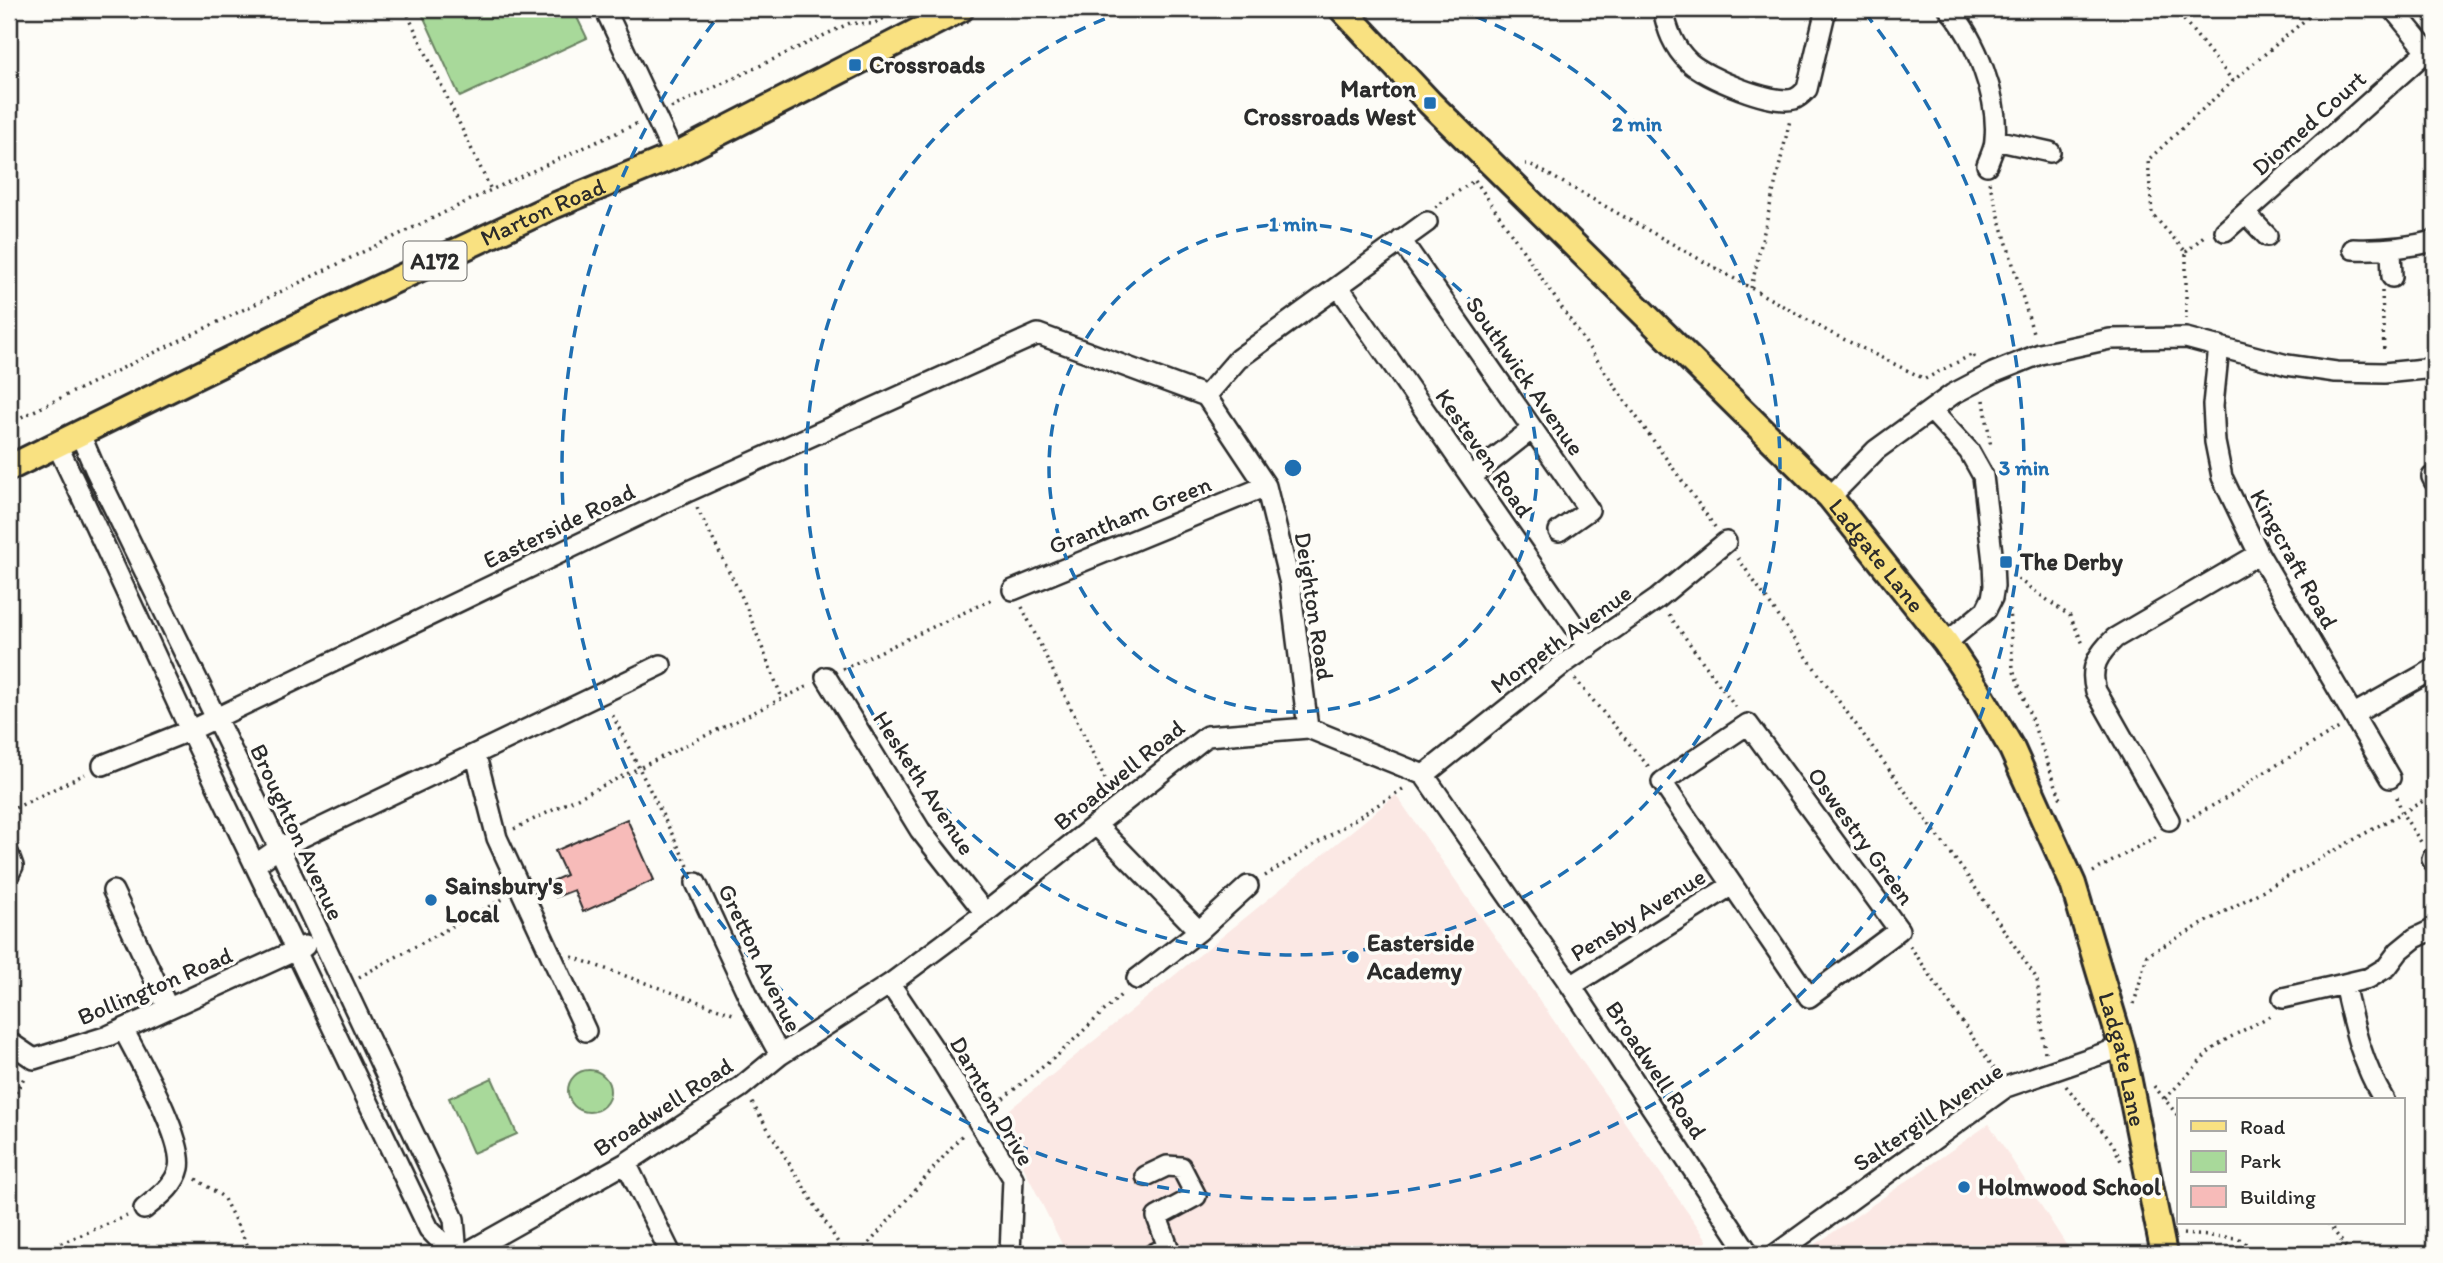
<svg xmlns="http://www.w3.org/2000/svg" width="2443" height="1263" viewBox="0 0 2443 1263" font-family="Itim,sans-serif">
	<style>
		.built { fill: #fbe8e4 }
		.green { fill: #a8d99a; stroke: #6a8262; stroke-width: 2 }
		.building { fill: #f7bbb9; stroke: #2b2b2b; stroke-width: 2 }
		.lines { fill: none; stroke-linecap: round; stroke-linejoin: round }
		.minor-casing { stroke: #2b2b2b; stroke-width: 24 }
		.major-casing { stroke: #2b2b2b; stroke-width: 30 }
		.path { stroke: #2b2b2b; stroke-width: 3.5; stroke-dasharray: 2 5; stroke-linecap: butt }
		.minor { stroke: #fdfcf7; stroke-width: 19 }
		.major { stroke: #f9e181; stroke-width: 24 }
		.ring { fill: none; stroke: #1f6fb2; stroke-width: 3.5; stroke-dasharray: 12 9 }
		.poi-dot { fill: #1f6fb2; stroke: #fdfcf7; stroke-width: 2.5 }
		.labels { text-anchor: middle; stroke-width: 7; stroke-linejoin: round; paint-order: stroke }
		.shield { fill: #fdfcf7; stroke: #6a6a68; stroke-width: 2 }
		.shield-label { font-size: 23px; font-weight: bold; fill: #2b2b2b }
		.poi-label { font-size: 24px; font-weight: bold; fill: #2b2b2b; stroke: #fdfcf7; text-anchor: start }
		.street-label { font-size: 24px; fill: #2b2b2b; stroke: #fdfcf7 }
		.centre { fill: #1f6fb2; stroke: #fdfcf7; stroke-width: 3.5 }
		.ring-label { font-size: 21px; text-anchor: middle; font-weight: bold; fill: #1f6fb2; stroke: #fdfcf7; stroke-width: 7; stroke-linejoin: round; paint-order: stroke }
	</style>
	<rect width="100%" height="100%" fill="#fdfcf7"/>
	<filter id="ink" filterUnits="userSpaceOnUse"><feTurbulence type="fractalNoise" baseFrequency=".0143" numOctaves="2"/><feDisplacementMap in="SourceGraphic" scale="14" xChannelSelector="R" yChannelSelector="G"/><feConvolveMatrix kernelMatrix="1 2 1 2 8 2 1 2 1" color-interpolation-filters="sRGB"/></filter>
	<g filter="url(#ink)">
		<path class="built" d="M 1396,795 L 1707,1240 L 1703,1254 L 1067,1254 L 999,1118 Z
			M 1989,1124 L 2072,1254 L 1803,1254 L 1809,1249 Z"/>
		<path class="green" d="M 420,9 L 573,9 L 587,38 L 460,97 Z
			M568 1091a21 21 0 1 1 42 0a21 21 0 1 1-42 0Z
			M 492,1078 L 517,1134 L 473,1153 L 449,1098 Z"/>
		<path class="building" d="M 627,819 L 654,880 L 583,912 L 574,890 L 556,897 L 550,882 L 566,875 L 555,851 Z"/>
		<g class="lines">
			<g class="minor-casing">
				<path id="minor" d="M 605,9 L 674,156
					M 1663,9 C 1667,29 1673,47 1689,62 C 1707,78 1771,105 1794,99 C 1800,97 1803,93 1807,89 L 1826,9
					M 1949,9 C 1976,39 1999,98 1995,139 C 1995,148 1990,157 1987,165
					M 2393,9 L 2434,59
					M 1995,140 L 2050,152
					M 2245,213 L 2267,236
					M 2225,231 L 2427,51
					M 1401,240 L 1589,510 L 1559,531
					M 2353,249 C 2382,250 2406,248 2434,241
					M 2391,249 L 2392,277
					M 1339,287 L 1589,647
					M 2219,346 L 2213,405 L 2215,442 L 2222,477 L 2259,554 L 2390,778
					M 1206,396 L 1238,359 L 1427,222
					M 1931,410 L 1969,451 L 1983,476 L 1993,562 L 1994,586 L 1992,598 L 1986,610 L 1946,643
					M 80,434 L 95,469 L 279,848 L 454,1219 L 457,1254
					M 57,445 C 102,538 145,634 189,728 C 269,895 350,1062 429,1229 L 453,1254
					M 1471,477 L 1532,429
					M 2432,477 L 2434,481
					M 1830,497 L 1876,450 L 1953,394 L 1993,373 L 2040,354 L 2110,339 L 2186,338 L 2287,365 L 2336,372 L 2384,373 L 2434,368
					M 1013,590 L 1266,486
					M 826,677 L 920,830 L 985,913
					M 2354,714 L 2434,669
					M 1748,724 L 1899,930 L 1809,997 L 1662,782 Z
					M 476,756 L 497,838 L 586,1031
					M 103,765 L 191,730 L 689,491 L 1038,334 L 1206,396 L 1266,486 L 1290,584 L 1308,728
					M 1424,775 L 1562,665 L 1657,599 L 1726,542
					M 2169,820 L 2096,691 C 2089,668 2098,654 2115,638 L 2259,554
					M 1096,825 L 1199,931
					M 9,855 L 13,866 L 9,874
					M 2432,859 L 2434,862
					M 256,864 L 279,848 L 661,665
					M 696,883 L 754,1008 L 780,1055
					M 113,891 L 168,1008
					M 1137,979 L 1199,931 L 1248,886
					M 890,984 L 937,1054 L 1013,1178 L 1010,1254
					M 1571,986 L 1732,885
					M 2283,998 L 2344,984
					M 123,1029 C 137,1056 185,1140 179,1168 C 175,1186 157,1198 144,1209
					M 9,1042 L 34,1059 L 108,1036 L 305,946
					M 2384,1100 C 2361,1061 2354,1028 2344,984 L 2369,978 L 2387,967 L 2399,951 L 2415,938 L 2434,929
					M 626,1163 L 671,1254
					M 1146,1176 L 1167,1166 L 1181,1167 L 1196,1196 L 1157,1217 L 1168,1247 L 1153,1254
					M 464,1254 L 626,1163 L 741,1087 L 780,1055 L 890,984 L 985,913 L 1207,736 L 1308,728 L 1424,775 L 1571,986 L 1749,1254
					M 1776,1254 L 2006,1087 L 2122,1047"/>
			</g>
			<g class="major-casing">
				<g id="major">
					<path id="s1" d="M 1342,9 L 1430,103 L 1830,497 L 1946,643 L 1979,692 L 2012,749 L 2073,884 L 2122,1047 L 2164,1254"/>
					<path id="s2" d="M 9,468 L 325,313 L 551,207 L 674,156 L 961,9"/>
				</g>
			</g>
			<path class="path" d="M 405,9 L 491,190
				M 2175,9 L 2233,81
				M 671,108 L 850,23 L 873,24 L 901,9
				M 1525,164 L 1530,164 L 1831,333 L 1925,379 L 1973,354 L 1976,362
				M 1475,180 L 1623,398 L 1715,527
				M 1989,182 L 2034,336
				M 1435,207 L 1475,180
				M 2186,252 L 2205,235
				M 1751,288 L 1790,120
				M 2382,291 L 2384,354
				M 2186,319 L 2186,252 L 2152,214 L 2148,160 L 2233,81 L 2318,9
				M 1984,400 L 1991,448
				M 9,423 L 491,190 L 638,123
				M 697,508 L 743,599 L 782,698
				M 1738,558 L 1818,673 L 1966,874 L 2037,979 L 2045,1053
				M 2012,575 L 2070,616 L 2084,646
				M 1022,607 L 1110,789
				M 2009,609 L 2013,669 L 2062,802
				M 1669,615 L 1736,708
				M 843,669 L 995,598
				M 1575,679 L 1649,767
				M 2397,797 L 2402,813 L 2421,842
				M 9,811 L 85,774
				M 2187,820 L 2237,792 L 2255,778 L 2339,728
				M 514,829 L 639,768 L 611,712
				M 688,866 L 639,768 L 808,686
				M 2093,872 L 2159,835
				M 1265,876 L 1403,789
				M 1910,946 L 1995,1070
				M 572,957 L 733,1014 L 737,1013
				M 359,977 L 503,899
				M 2134,1004 L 2147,955 L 2434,795
				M 2066,1086 L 2113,1144 L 2121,1161
				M 2154,1086 L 2179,1117
				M 2165,1099 L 2210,1051 L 2227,1039 L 2272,1015
				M 752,1103 L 845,1254
				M 9,1105 L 25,1076
				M 992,1107 L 1059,1054 L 1123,993
				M 196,1179 L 223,1197 L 252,1254
				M 2328,1223 L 2351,1254
				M 2183,1234 L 2238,1238 L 2252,1248 L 2253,1254
				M 35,1254 L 127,1216
				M 860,1254 L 963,1134"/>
			<use href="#minor" class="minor"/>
			<use href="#major" class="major"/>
		</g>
	</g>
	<g class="ring">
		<circle cx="1293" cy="468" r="244"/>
		<path d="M1456 9A487 487 0 1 1 1130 9"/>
		<path d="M1865 13A731 731 0 1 1 721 13"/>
	</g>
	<g class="poi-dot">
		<rect x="848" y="58" width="14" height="14" rx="3.5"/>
		<rect x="1423" y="96" width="14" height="14" rx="3.5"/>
		<rect x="1999" y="555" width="14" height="14" rx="3.5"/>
		<circle cx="431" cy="900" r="7"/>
		<circle cx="1353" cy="957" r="7"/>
		<circle cx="1964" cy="1187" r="7"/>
	</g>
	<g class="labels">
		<rect class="shield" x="403.5" y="241.5" width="63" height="39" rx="5"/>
		<g class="shield-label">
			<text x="435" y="269">A172</text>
		</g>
		<g class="poi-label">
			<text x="869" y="73">Crossroads</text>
			<text x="1416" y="97" text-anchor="end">Marton<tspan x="1416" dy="28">Crossroads West</tspan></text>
			<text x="2020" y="570">The Derby</text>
			<text x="445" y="894">Sainsbury's<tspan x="445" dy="28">Local</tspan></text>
			<text x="1367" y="951">Easterside<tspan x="1367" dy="28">Academy</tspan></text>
			<text x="1978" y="1195">Holmwood School</text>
		</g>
		<g class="street-label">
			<text transform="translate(2309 123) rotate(-42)" y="8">Diomed Court</text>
			<text dy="8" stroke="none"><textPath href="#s2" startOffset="592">Marton Road</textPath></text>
			<text transform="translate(1525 376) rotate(55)" y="8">Southwick Avenue</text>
			<text transform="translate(1484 453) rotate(55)" y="8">Kesteven Road</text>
			<text transform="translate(1130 515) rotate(-22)" y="8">Grantham Green</text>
			<text transform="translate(559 526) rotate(-26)" y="8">Easterside Road</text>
			<text dy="8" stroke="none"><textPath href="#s1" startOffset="765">Ladgate Lane</textPath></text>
			<text transform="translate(2294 559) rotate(61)" y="8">Kingcraft Road</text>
			<text transform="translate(1314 606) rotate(81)" y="8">Deighton Road</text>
			<text transform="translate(1561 639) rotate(-36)" y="8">Morpeth Avenue</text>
			<text transform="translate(1119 775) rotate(-39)" y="8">Broadwell Road</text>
			<text transform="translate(924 783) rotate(57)" y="8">Hesketh Avenue</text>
			<text transform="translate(297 832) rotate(65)" y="8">Broughton Avenue</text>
			<text transform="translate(1861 836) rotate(54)" y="8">Oswestry Green</text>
			<text transform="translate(1638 915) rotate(-32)" y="8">Pensby Avenue</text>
			<text transform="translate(760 958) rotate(64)" y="8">Gretton Avenue</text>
			<text transform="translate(155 986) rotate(-23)" y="8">Bollington Road</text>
			<text dy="8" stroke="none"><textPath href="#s1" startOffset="1332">Ladgate Lane</textPath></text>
			<text transform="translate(1656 1070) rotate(56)" y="8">Broadwell Road</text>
			<text transform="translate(992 1101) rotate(60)" y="8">Darnton Drive</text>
			<text transform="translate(663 1107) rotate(-33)" y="8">Broadwell Road</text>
			<text transform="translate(1928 1117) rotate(-34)" y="8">Saltergill Avenue</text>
		</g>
	</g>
	<circle cx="1293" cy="468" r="10" class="centre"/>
	<g class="ring-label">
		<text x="1637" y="131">2 min</text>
		<text x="1293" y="231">1 min</text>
		<text x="2024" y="475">3 min</text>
	</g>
	<rect width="2443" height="1263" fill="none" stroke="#fdfcf7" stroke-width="35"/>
	<rect x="18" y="18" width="2408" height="1228" fill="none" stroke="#2b2b2b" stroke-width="2.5" filter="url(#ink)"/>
	<rect x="2177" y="1098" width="228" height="126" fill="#fdfcf7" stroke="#a9a8a5" stroke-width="2"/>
	<rect x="2191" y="1121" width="35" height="10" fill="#f9e181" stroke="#a9a8a5" stroke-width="2"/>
	<text x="2240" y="1134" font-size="21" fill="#2b2b2b">Road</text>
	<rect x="2191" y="1151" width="35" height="21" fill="#a8d99a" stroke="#a9a8a5" stroke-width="2"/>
	<text x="2240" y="1168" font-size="21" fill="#2b2b2b">Park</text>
	<rect x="2191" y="1186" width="35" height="21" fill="#f7bbb9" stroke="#a9a8a5" stroke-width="2"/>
	<text x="2240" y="1204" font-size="21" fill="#2b2b2b">Building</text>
</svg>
